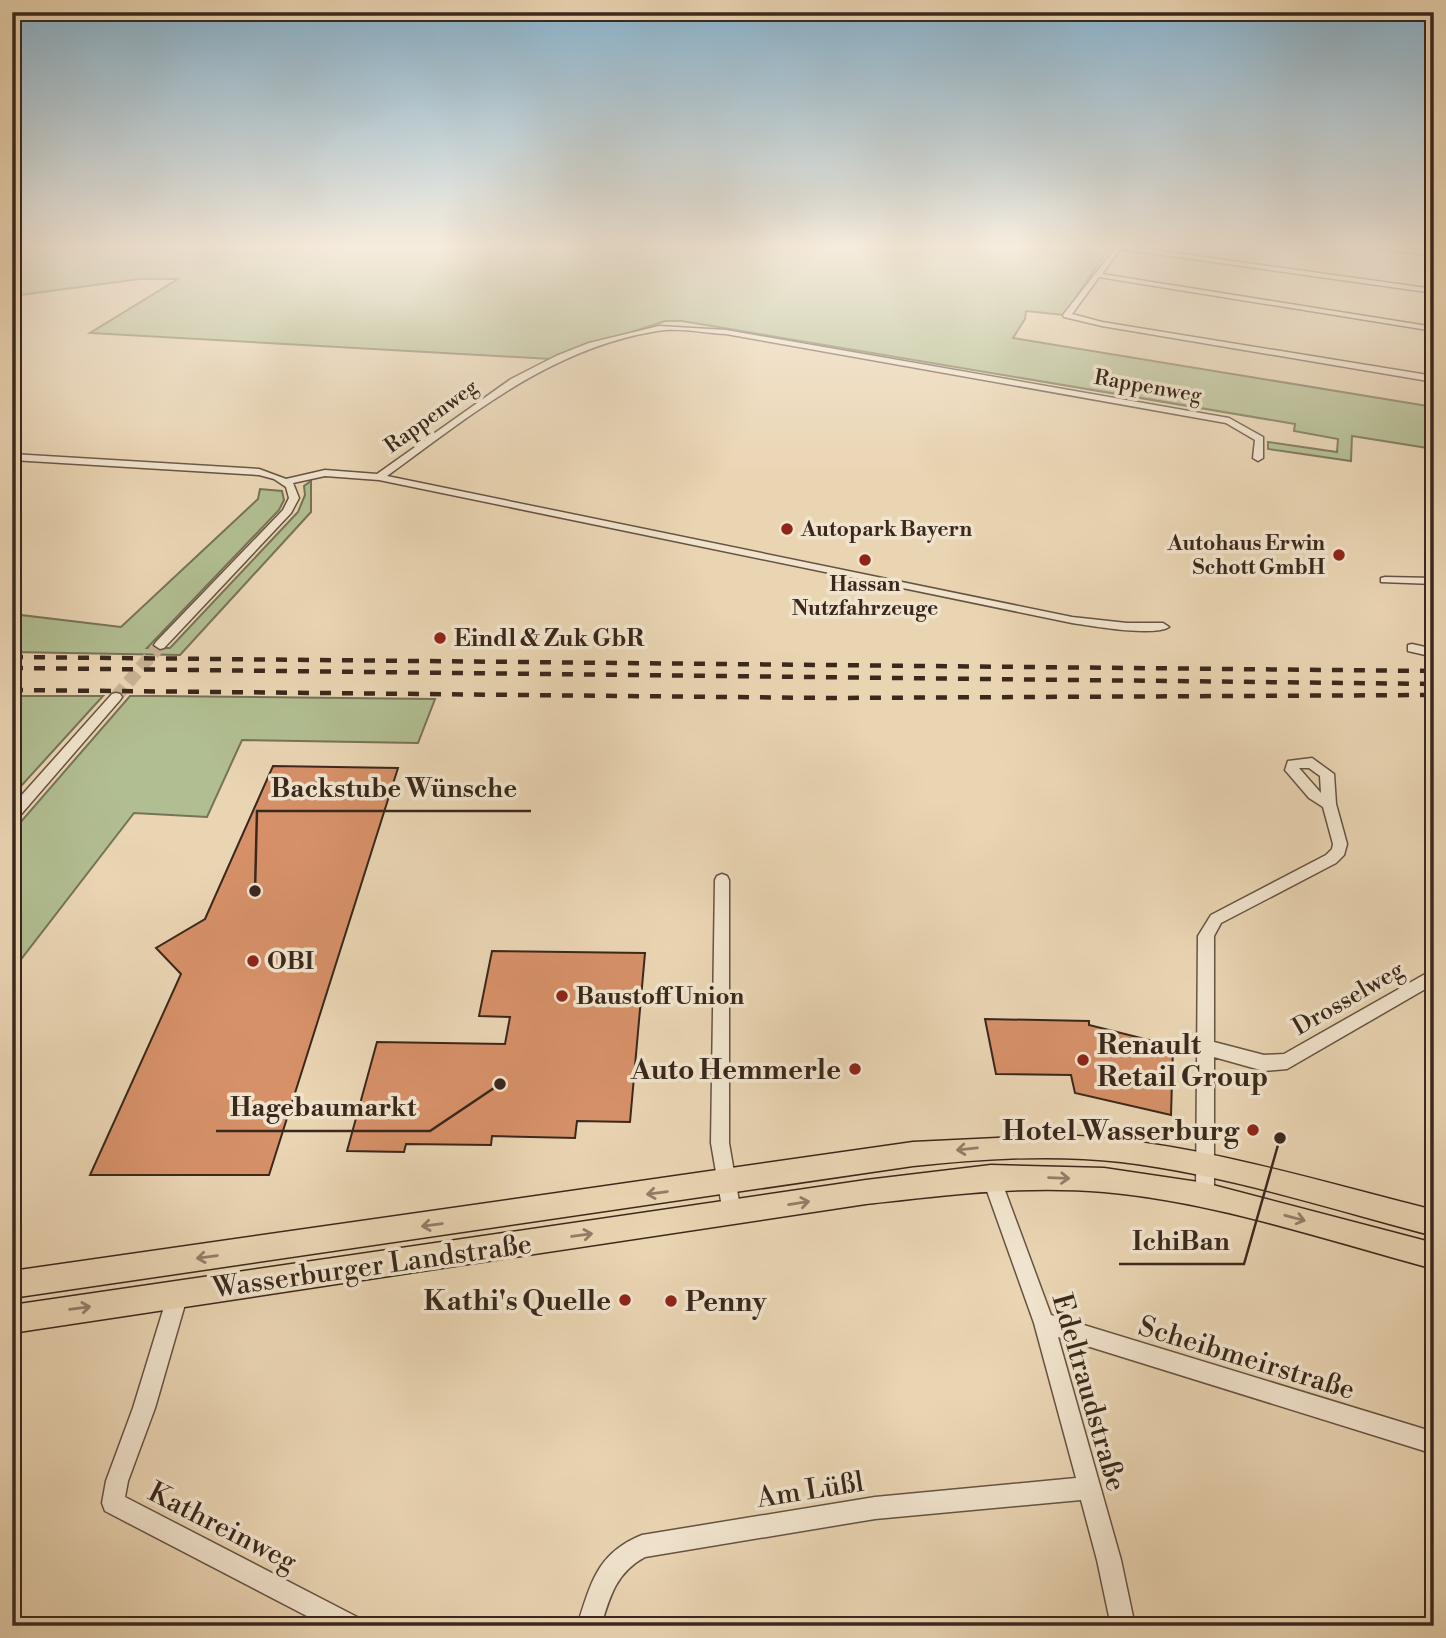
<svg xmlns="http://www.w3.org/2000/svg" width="1446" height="1638" viewBox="0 0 1446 1638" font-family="'Libre Bodoni',serif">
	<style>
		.green { fill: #b1be91; stroke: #767356; stroke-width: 2 }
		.building { fill: #d79169; stroke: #3a281c; stroke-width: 2 }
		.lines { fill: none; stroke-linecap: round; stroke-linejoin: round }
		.minor-tunnel { stroke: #c7b295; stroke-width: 13; stroke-dasharray: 13 6; stroke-linecap: butt }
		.minor-casing { stroke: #665342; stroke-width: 3 }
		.major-casing { stroke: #3a281c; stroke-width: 3 }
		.minor { fill: #f1e4ce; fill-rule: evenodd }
		.major { fill: #ead5b3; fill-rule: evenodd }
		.rail { stroke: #3a281c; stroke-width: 4.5; stroke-dasharray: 11 11; stroke-linecap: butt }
		.oneway { stroke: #927e68 }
		.poi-dot { fill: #8f2418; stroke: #f1e4ce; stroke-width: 2.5 }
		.labels { text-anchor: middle; stroke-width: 7; stroke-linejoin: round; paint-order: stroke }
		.far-street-label { font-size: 21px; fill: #3a281c; stroke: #f1e4ce }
		.far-poi-label { font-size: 21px; font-weight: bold; fill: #3a281c; stroke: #f1e4ce; text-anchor: start }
		.poi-label { font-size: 24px; font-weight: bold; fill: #3a281c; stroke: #f1e4ce; text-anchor: start }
		.street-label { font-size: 24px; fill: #3a281c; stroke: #f1e4ce }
		.near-poi-label { font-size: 28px; font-weight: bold; fill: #3a281c; stroke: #f1e4ce; text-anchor: end }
		.near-street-label { font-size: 28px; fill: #3a281c; stroke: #f1e4ce }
		.leader { fill: none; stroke: #3a281c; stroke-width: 2.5 }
		.callout-dot { fill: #3a281c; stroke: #f1e4ce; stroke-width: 2.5 }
		.callout-label { font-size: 26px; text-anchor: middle; font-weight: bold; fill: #3a281c; stroke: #f1e4ce; stroke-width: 7; stroke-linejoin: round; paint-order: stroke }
	</style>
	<rect width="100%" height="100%" fill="#ead5b3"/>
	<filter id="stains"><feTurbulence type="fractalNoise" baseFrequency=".00286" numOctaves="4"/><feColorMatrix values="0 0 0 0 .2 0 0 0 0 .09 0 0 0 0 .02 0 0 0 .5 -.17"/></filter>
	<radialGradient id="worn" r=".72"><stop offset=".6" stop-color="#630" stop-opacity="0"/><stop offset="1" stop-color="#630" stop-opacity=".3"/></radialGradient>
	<path class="green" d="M 12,244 L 1121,244 L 1111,245 L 1064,315 L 1026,311 L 1025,319 L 1013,338 L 1434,407 L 1434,449 L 1352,436 L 1351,461 L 1268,449 L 1268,442 L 1337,452 L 1338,439 L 1294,431 L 1295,424 L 682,321 L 665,321 L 551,359 L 90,333 L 178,279 L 140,279 L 12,296 Z
		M 311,481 L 311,512 L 180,655 L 12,652 L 12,614 L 121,627 L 258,499 L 260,489 L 282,491 L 284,500 L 279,510 L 147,648 L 170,648 L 298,512 L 305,495 L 304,486 Z
		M 12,696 L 103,696 L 12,796 Z
		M 130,696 L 154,696 L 435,699 L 418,743 L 242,740 L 207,817 L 134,813 L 12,971 L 12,832 Z"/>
	<path class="building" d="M 273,766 L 398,768 L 269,1175 L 90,1175 L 181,974 L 156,948 L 205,919 Z
		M 492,951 L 645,953 L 630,1122 L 577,1121 L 575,1138 L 492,1136 L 491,1145 L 406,1144 L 404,1152 L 347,1151 L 377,1042 L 505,1044 L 510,1017 L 479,1016 Z
		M 985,1019 L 1089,1021 L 1089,1025 L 1173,1046 L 1171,1115 L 1075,1093 L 1071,1075 L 996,1074 Z"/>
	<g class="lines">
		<path class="minor-tunnel" d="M 116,697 L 160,645"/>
		<g class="minor-casing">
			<path id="minor" d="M 1349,244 L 1370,244 L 1434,252 L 1434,256 Z
				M 1118,245 L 1434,289 L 1434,293 L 1120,249 L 1102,274 L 1434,327 L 1434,331 L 1099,277 L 1072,314 L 1102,322 L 1434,376 L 1434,382 L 1102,326 L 1064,317 L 1063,315 Z
				M 659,326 L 726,330 L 1229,418 L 1263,437 L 1263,458 L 1258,461 L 1253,458 L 1255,440 L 1226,423 L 726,334 C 704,333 678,327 657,331 C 549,349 473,414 387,476 L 1072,617 L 1127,623 L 1163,623 L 1169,627 C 1154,637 1092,626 1072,623 L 379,480 L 325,476 L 293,483 L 299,498 L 291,513 L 164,648 L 160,649 L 154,645 L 156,642 L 283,510 L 289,498 L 286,487 L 274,479 L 259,475 L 12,460 L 12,454 L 259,469 L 286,479 L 325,470 L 377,474 L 511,379 L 556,356 L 589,343 Z
				M 1385,577 L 1434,578 L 1434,584 L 1381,582 L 1381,578 Z
				M 1412,644 L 1434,649 L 1434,657 L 1408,651 L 1408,645 Z
				M 116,693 L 120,694 L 122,697 L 120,700 L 17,819 L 12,820 L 12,806 L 112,694 Z
				M 1312,758 L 1334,774 L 1336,804 L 1347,844 L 1344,855 L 1336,863 L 1221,923 L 1214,936 L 1214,1042 L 1264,1055 L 1284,1054 L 1434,969 L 1434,984 L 1287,1069 L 1264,1071 L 1214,1057 L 1214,1195 L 1212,1201 L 1205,1204 L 1198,1201 L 1196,1195 L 1198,936 L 1211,915 L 1326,855 L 1332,849 L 1333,844 L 1323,807 L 1309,798 L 1285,770 L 1288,761 ZM 1299,768 L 1309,768 L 1320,776 L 1321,793 Z
				M 722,874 L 727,876 L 729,880 L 729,1143 L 741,1213 L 739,1220 L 732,1222 L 725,1220 L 723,1213 L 711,1143 L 715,880 L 717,876 Z
				M 991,1168 L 997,1171 L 1000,1177 L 1051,1315 L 1434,1432 L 1434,1454 L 1058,1337 L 1121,1560 L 1135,1626 L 1111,1626 L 1097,1560 L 1081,1500 L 875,1519 L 645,1557 C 616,1573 610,1596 601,1626 L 577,1626 C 591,1583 597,1553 642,1535 L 875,1497 L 1076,1478 L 1034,1323 L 982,1177 L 985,1171 Z
				M 178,1284 L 185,1287 L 188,1294 L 155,1408 L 128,1481 L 125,1497 L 359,1618 L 363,1626 L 326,1626 L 105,1511 L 102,1503 L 106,1481 L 133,1408 L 168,1294 L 171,1287 Z"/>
		</g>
		<g class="major-casing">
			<path id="major" d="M 1060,1135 C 1188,1140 1310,1179 1434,1210 L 1434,1236 C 1331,1209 1228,1175 1121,1162 C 1052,1154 982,1159 913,1166 L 12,1298 L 12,1271 L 913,1142 Z
				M 991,1165 L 1104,1168 L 1205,1183 L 1434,1243 L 1434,1269 C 1326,1240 1216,1202 1104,1192 C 1023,1185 946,1195 866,1204 L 12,1333 L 12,1305 L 866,1180 Z"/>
		</g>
		<use href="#minor" class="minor"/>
		<use href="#major" class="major"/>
		<path class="rail" d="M 12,657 L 1434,671
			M 12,668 L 1434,684
			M 12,690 L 830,698 L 1434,695"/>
	</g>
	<defs><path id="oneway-shaft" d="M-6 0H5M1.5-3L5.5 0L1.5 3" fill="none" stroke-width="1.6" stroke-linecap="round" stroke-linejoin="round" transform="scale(1.75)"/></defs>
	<g class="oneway">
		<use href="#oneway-shaft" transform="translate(967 1149) rotate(174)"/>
		<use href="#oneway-shaft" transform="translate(1059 1178) rotate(2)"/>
		<use href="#oneway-shaft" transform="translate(657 1193) rotate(172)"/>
		<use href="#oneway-shaft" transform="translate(799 1203) rotate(-9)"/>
		<use href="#oneway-shaft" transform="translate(1295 1218) rotate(15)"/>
		<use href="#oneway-shaft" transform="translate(432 1225) rotate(172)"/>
		<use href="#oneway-shaft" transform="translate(582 1235) rotate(-8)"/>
		<use href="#oneway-shaft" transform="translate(207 1257) rotate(172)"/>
		<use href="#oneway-shaft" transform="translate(80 1308) rotate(-8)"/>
	</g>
	<linearGradient id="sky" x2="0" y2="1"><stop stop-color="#88b6d3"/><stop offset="0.52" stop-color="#f6ecdd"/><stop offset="1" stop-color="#f6ecdd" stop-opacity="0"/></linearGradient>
	<rect width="1446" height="473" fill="url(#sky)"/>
	<g class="poi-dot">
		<circle cx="787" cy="529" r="7"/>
		<circle cx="1339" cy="555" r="7"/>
		<circle cx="865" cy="560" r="7"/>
		<circle cx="440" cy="638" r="7"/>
		<circle cx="253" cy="961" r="7"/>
		<circle cx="562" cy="996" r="7"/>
		<circle cx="1083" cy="1060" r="7"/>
		<circle cx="855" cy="1069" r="7"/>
		<circle cx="1253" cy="1130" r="7"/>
		<circle cx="625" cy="1300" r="7"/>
		<circle cx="671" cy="1301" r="7"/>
	</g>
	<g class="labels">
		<g class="far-street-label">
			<text transform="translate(1148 386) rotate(10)" y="7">Rappenweg</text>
			<text transform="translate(431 416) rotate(-36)" y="7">Rappenweg</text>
		</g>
		<g class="far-poi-label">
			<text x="801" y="536">Autopark Bayern</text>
			<text x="1325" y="550" text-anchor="end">Autohaus Erwin<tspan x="1325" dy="24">Schott GmbH</tspan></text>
			<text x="865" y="591" text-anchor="middle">Hassan<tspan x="865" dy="24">Nutzfahrzeuge</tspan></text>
		</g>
		<g class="poi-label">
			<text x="454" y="646">Eindl &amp; Zuk GbR</text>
			<text x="267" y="969">OBI</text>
			<text x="576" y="1004">Baustoff Union</text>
		</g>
		<g class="street-label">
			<text transform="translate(1348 998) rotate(-30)" y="8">Drosselweg</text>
		</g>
		<g class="near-poi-label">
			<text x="1097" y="1054" text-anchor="start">Renault<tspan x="1097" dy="32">Retail Group</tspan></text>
			<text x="841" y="1079">Auto Hemmerle</text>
			<text x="1239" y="1140">Hotel Wasserburg</text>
			<text x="611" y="1310">Kathi's Quelle</text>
			<text x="685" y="1311" text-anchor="start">Penny</text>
		</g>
		<g class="near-street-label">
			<text transform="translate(372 1265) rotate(-8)" y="10">Wasserburger Landstraße</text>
			<text transform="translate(1247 1357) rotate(17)" y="10">Scheibmeirstraße</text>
			<text transform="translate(1090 1392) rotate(74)" y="10">Edeltraudstraße</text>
			<text transform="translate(810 1489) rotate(-9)" y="10">Am Lüßl</text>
			<text transform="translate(223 1526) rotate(27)" y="10">Kathreinweg</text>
		</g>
	</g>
	<path class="leader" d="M255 891L257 811H531M500 1084L430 1131H216M1280 1138L1244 1264H1119"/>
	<g class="callout-dot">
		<circle cx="255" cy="891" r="7"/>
		<circle cx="500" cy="1084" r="7"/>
		<circle cx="1280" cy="1138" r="7"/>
	</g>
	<g class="callout-label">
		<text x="394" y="797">Backstube Wünsche</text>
		<text x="323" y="1116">Hagebaumarkt</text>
		<text x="1181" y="1250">IchiBan</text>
	</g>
	<rect width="1446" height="1638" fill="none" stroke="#ead5b3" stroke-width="42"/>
	<rect x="14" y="14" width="1418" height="1610" fill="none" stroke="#3a281c" stroke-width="3.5"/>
	<rect x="21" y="21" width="1404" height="1596" fill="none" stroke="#3a281c" stroke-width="2"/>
	<rect width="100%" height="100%" filter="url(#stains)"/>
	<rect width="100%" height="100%" fill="url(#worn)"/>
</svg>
